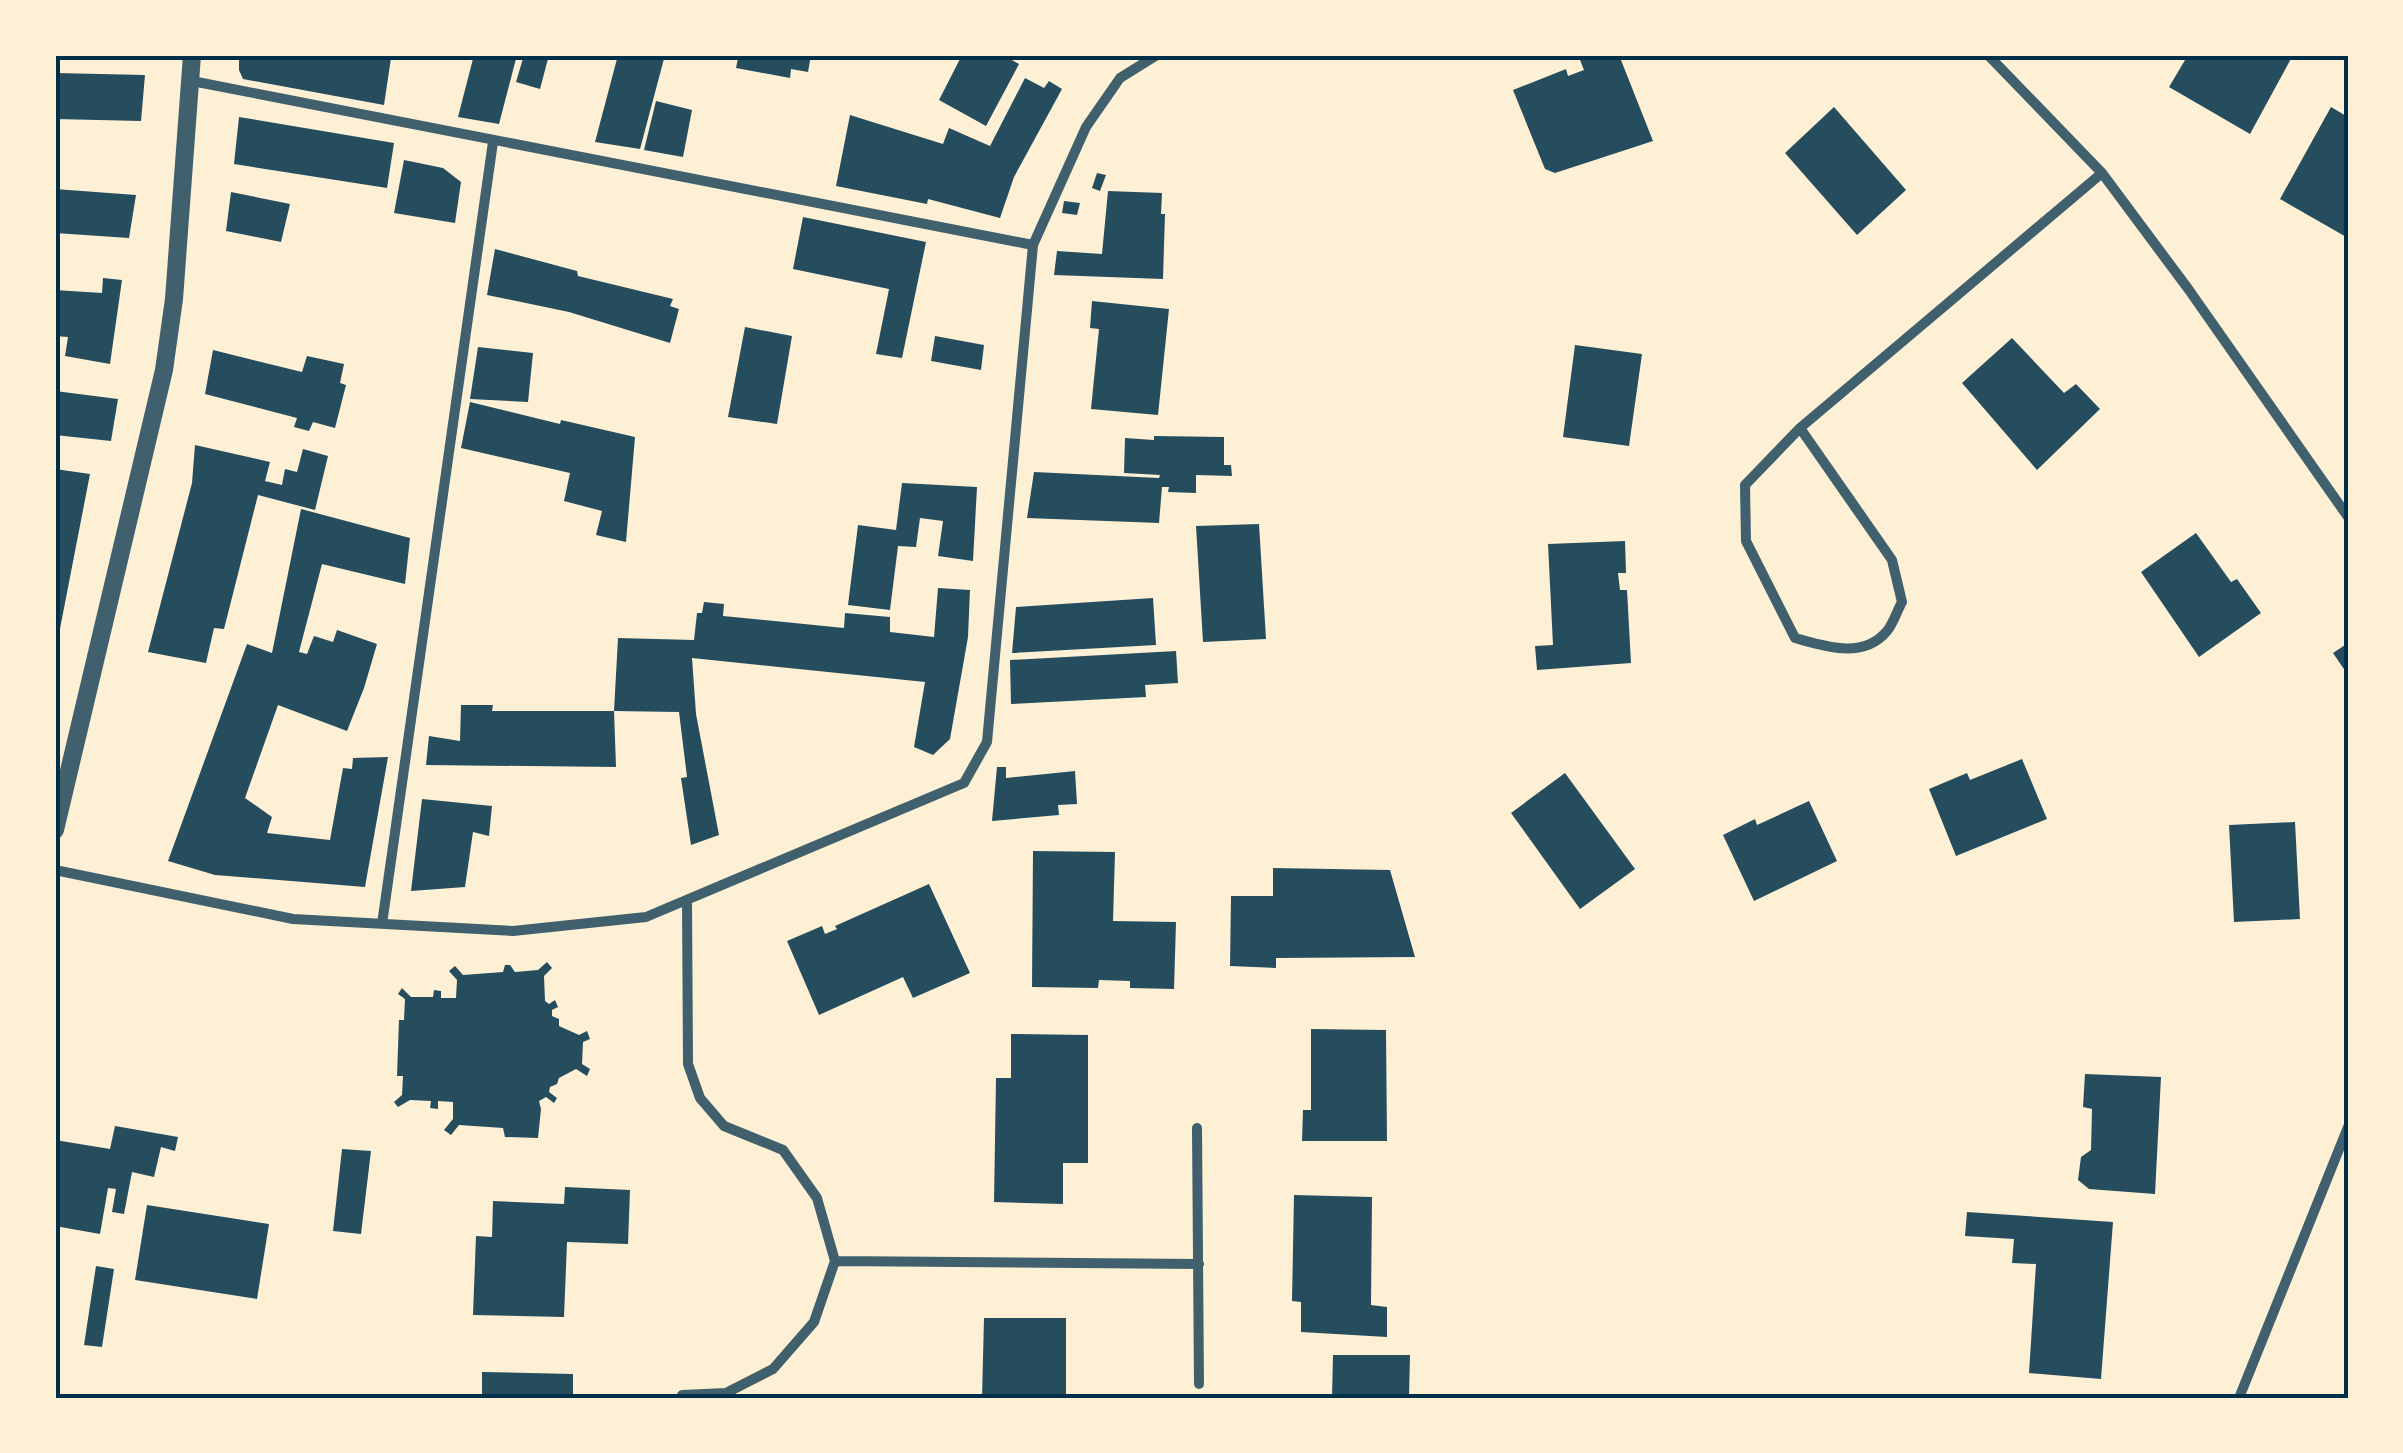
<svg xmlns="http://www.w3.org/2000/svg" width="2403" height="1453" viewBox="0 0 2403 1453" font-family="Ubuntu,sans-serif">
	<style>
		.building { fill: #264d5e }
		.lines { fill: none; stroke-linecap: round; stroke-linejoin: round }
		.minor { stroke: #3f606c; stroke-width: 10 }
		.tertiary { stroke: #3f606c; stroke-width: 18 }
		.neatline { fill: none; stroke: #003049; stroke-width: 4 }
	</style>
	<rect width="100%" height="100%" fill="#fdf0d5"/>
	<path class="building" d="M 239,55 L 391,58 L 384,105 L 243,79 L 239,70 Z
		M 474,55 L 517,55 L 499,124 L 458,117 Z
		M 524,55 L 549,55 L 540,89 L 516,82 Z
		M 618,55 L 665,55 L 640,149 L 595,142 Z
		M 731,55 L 811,55 L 808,72 L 791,69 L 790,78 L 736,68 L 738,58 Z
		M 962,55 L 1003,55 L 1019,64 L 986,126 L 939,100 Z
		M 1578,55 L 1619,55 L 1653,141 L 1555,173 L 1545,169 L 1513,90 L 1566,69 L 1568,76 L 1584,70 Z
		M 2188,55 L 2293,55 L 2250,134 L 2169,87 Z
		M 55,73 L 145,75 L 141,121 L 55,119 Z
		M 1025,78 L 1044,88 L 1049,81 L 1062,89 L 1014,177 L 1000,218 L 928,199 L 927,204 L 836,186 L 850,115 L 943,144 L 949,128 L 990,146 Z
		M 656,101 L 692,110 L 683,157 L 644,150 Z
		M 1834,107 L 1906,190 L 1857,235 L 1785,153 Z
		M 2331,107 L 2348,117 L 2348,238 L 2280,199 Z
		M 239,117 L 394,143 L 387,188 L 234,164 Z
		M 404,160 L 443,168 L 461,182 L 455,223 L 394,213 Z
		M 1097,173 L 1106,175 L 1100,191 L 1092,188 Z
		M 55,189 L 136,195 L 129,238 L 55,233 Z
		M 1108,191 L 1162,193 L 1161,214 L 1165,214 L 1163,279 L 1054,275 L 1057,251 L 1102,254 Z
		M 231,192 L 290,204 L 281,242 L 226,231 Z
		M 1064,201 L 1080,203 L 1077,215 L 1062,213 Z
		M 803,217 L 926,242 L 902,358 L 876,354 L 889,289 L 793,269 Z
		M 495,249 L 577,271 L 578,276 L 673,299 L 670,306 L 679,309 L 670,343 L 569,312 L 487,295 Z
		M 103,278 L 122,280 L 110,364 L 65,356 L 68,337 L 55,336 L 55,290 L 102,293 Z
		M 1092,301 L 1169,309 L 1158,415 L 1091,409 L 1099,329 L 1090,328 Z
		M 745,327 L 792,336 L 777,424 L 728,417 Z
		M 935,336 L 984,345 L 981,370 L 931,361 Z
		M 2012,338 L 2064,393 L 2076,384 L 2100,409 L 2037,470 L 1962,383 Z
		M 1575,345 L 1642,354 L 1629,446 L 1563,437 Z
		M 478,347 L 533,353 L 528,402 L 470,399 Z
		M 213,350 L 302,372 L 307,356 L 344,364 L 340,383 L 346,385 L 335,428 L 313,422 L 309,431 L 294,427 L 297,418 L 205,394 Z
		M 55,391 L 118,399 L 111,441 L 55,435 Z
		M 470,402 L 560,424 L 561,420 L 635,437 L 626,542 L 596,535 L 602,511 L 564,501 L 570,473 L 461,448 Z
		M 1154,436 L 1224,437 L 1224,465 L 1231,465 L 1232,476 L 1196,475 L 1196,493 L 1168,492 L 1169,487 L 1162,487 L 1159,523 L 1027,518 L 1034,472 L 1159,478 L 1160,475 L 1124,473 L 1125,438 L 1154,440 Z
		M 195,445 L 270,462 L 265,481 L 282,485 L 285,469 L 297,472 L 303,449 L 328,456 L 315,510 L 258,495 L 224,629 L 214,628 L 206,663 L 148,652 L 192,483 Z
		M 55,469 L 90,474 L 58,639 L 55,638 Z
		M 902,483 L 977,487 L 973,561 L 938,556 L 943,521 L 920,518 L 916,547 L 898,546 L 890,610 L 848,605 L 858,525 L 896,530 Z
		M 301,509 L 410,538 L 405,584 L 322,564 L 299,652 L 307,654 L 314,636 L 333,642 L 337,630 L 377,644 L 364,688 L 347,731 L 278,705 L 245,798 L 272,817 L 267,833 L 330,840 L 343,768 L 352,769 L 353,758 L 388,757 L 365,887 L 215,875 L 168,861 L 247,644 L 272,653 Z
		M 1259,524 L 1266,639 L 1203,642 L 1196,526 Z
		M 2196,533 L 2231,582 L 2237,579 L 2261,613 L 2199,657 L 2141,572 Z
		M 1625,541 L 1626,573 L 1618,573 L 1620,590 L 1627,590 L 1631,663 L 1537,670 L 1535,646 L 1553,645 L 1548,544 Z
		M 938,588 L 970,590 L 968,637 L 950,739 L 933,755 L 914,747 L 925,682 L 692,658 L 696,714 L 719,835 L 691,845 L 681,778 L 687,777 L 679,712 L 614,711 L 618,638 L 694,640 L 697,613 L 702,613 L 704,602 L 724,604 L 723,616 L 844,628 L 845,613 L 890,617 L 890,632 L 934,637 Z
		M 1153,598 L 1156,645 L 1012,653 L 1016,607 Z
		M 2348,643 L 2348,675 L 2333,653 Z
		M 1176,651 L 1178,683 L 1145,685 L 1146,697 L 1011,704 L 1010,660 Z
		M 461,705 L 493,705 L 492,711 L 614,711 L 616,767 L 426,765 L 429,736 L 460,741 Z
		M 2022,759 L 2047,819 L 1956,856 L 1929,789 L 1967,773 L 1970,780 Z
		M 997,767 L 1006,767 L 1006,778 L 1075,771 L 1077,804 L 1058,805 L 1059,815 L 992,821 Z
		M 1565,773 L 1635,869 L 1580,909 L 1511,813 Z
		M 422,799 L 492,806 L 489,836 L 473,832 L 465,887 L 411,891 Z
		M 1809,801 L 1837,861 L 1754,901 L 1723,835 L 1755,819 L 1757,825 Z
		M 2295,822 L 2300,919 L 2234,922 L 2229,825 Z
		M 1033,851 L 1115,852 L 1113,921 L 1176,922 L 1174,989 L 1130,988 L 1130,981 L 1099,980 L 1098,988 L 1032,987 Z
		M 1273,868 L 1390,870 L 1415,957 L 1276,958 L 1276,968 L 1230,966 L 1231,896 L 1273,896 Z
		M 929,884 L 970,973 L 913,998 L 903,977 L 819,1015 L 787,941 L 822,926 L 825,934 L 837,929 L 835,926 Z
		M 547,962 L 552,968 L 544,976 L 545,1001 L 549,1004 L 555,1000 L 558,1007 L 552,1010 L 552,1016 L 559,1019 L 559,1026 L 579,1035 L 587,1031 L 590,1039 L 583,1042 L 582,1064 L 590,1069 L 587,1076 L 576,1069 L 559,1078 L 557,1084 L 550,1087 L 549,1092 L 557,1098 L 554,1103 L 546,1097 L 539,1101 L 541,1109 L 538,1138 L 505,1137 L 503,1128 L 459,1125 L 451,1135 L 444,1130 L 453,1119 L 453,1102 L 438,1101 L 438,1109 L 430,1108 L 431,1101 L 410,1100 L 398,1107 L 394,1102 L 402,1095 L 403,1076 L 397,1076 L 399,1020 L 404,1020 L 405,999 L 398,994 L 402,988 L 411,997 L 433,997 L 434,990 L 441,991 L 441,998 L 456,998 L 457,980 L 449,971 L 455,966 L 463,975 L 503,972 L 505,965 L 510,965 L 515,972 L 538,970 Z
		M 1311,1029 L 1386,1030 L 1387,1141 L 1302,1141 L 1303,1110 L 1311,1110 Z
		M 1011,1034 L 1088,1035 L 1088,1163 L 1063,1163 L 1063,1204 L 994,1202 L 996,1078 L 1011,1078 Z
		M 2085,1074 L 2161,1077 L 2155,1194 L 2089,1189 L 2078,1180 L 2081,1157 L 2091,1150 L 2092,1109 L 2083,1107 Z
		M 115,1126 L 178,1137 L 175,1151 L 161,1147 L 154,1177 L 132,1172 L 124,1214 L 112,1212 L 116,1189 L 108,1188 L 100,1234 L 55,1226 L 55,1140 L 110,1149 Z
		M 342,1149 L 371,1151 L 361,1234 L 333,1231 Z
		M 565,1187 L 630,1190 L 628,1244 L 567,1242 L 564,1317 L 473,1315 L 476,1236 L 492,1237 L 493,1201 L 564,1204 Z
		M 1294,1195 L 1372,1197 L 1371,1305 L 1387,1307 L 1387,1337 L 1301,1332 L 1301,1302 L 1292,1301 Z
		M 147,1205 L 269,1224 L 257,1299 L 135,1280 Z
		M 1967,1212 L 2113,1222 L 2101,1379 L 2029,1373 L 2036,1264 L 2012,1263 L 2014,1239 L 1965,1236 Z
		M 96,1266 L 114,1269 L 102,1347 L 84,1345 Z
		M 984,1318 L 1066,1318 L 1066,1398 L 982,1398 Z
		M 1333,1355 L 1410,1355 L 1409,1398 L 1332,1398 Z
		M 482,1372 L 573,1374 L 573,1398 L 482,1398 Z"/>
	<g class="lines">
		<path class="minor" d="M 1988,55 L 2102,173 L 2189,290 L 2348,517
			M 192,81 L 1033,245
			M 1800,428 L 1892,560 L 1902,602 C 1897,611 1893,624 1887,631 C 1863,660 1824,646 1795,638 L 1746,541 L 1745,485 L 1800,428 L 2102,173
			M 55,870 L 293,919 L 513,931 L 646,917 L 964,783 L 987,742 L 1033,245 L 1086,127 L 1120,78 L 1157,55
			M 382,924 L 493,142
			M 1197,1128 L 1199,1384
			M 835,1261 L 1199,1264
			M 682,1395 L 726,1393 L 773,1369 L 814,1322 L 835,1261 L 817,1198 L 783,1150 L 724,1126 L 700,1098 L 688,1064 L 687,900
			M 2239,1398 L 2348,1127"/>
		<path class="tertiary" d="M 55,830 L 164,370 L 174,299 L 192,55"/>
	</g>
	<rect width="2403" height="1453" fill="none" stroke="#fdf0d5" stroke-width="115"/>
	<rect x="58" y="58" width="2288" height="1338" class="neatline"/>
</svg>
